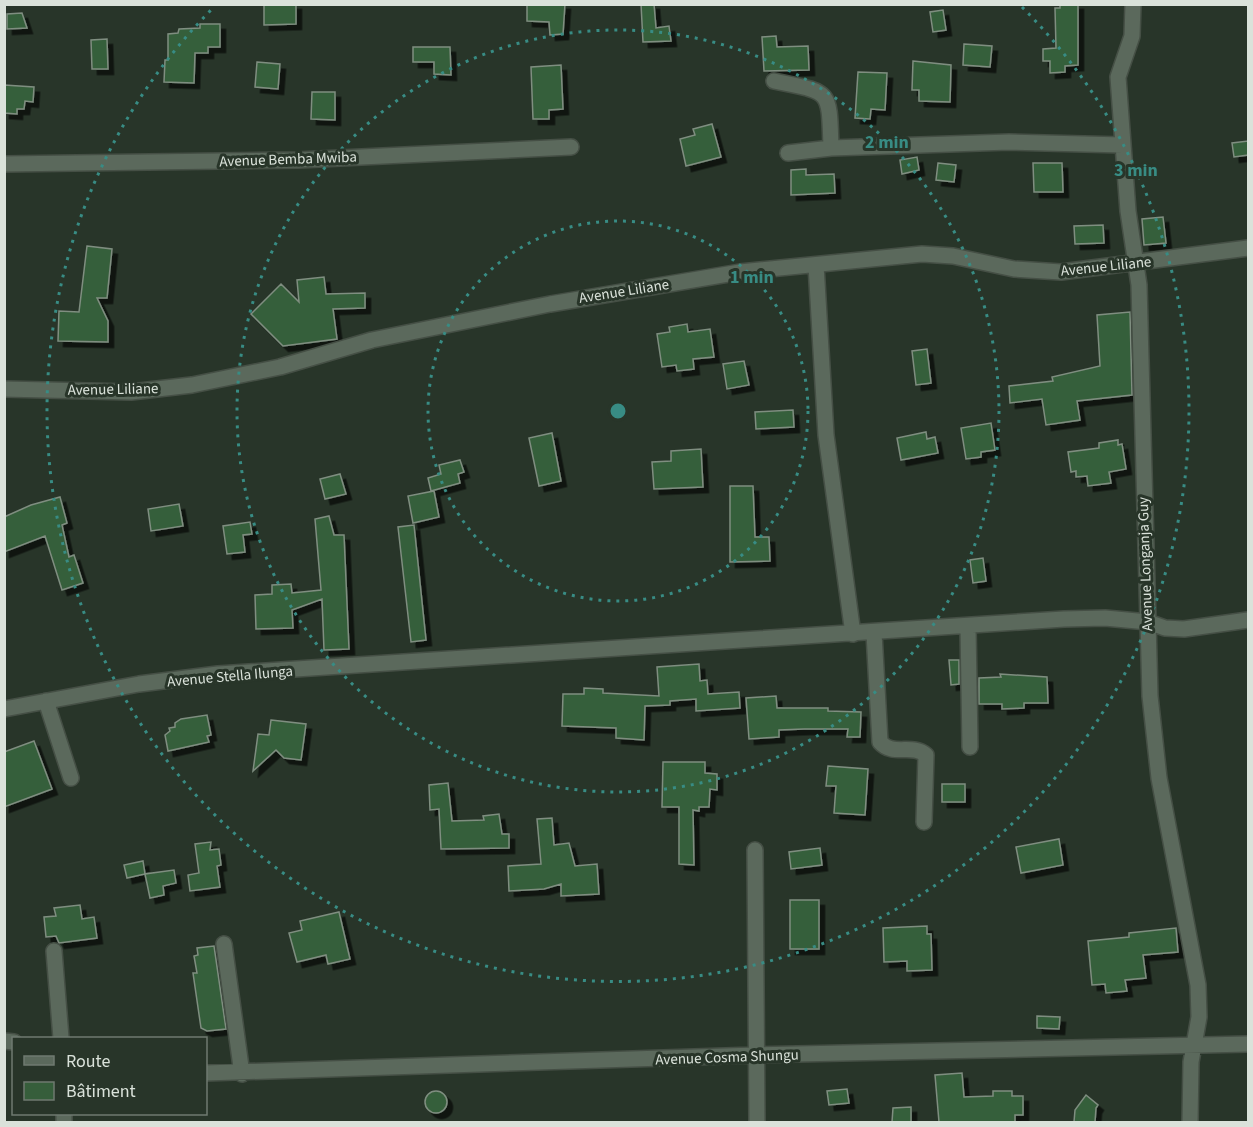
<svg xmlns="http://www.w3.org/2000/svg" width="1253" height="1127" viewBox="0 0 1253 1127" font-family="'Source Sans 3',sans-serif">
	<style>
		.building { fill: #365e3b; stroke: #7f8e80; stroke-width: 1.5; filter: url(#shadow) }
		.lines { fill: none; stroke-linecap: round; stroke-linejoin: round }
		.minor-casing { stroke: #454f45; stroke-width: 18 }
		.minor { stroke: #5b695c; stroke-width: 15 }
		.ring { fill: none; stroke: #388c84; stroke-width: 3; stroke-dasharray: 3 6 }
		.labels { text-anchor: middle; stroke-width: 6; stroke-linejoin: round; paint-order: stroke }
		.street-label { font-size: 15px; fill: #dae2da; stroke: #283529 }
		.centre { fill: #388c84; stroke: #283529; stroke-width: 3 }
		.ring-label { font-size: 18px; text-anchor: middle; font-weight: bold; fill: #388c84; stroke: #283529; stroke-width: 6; stroke-linejoin: round; paint-order: stroke }
	</style>
	<defs>
		<filter id="shadow"><feDropShadow dx="5.5" dy="5.5" stdDeviation="0" flood-color="#0009"/></filter>
	</defs>
	<rect width="100%" height="100%" fill="#283529"/>
	<path class="building" d="M 264,4 L 296,4 L 296,24 L 264,25 Z
		M 527,4 L 565,4 L 563,34 L 550,35 L 549,22 L 527,21 Z
		M 641,4 L 654,4 L 656,28 L 669,26 L 671,41 L 643,42 Z
		M 1060,4 L 1078,4 L 1078,65 L 1065,66 L 1065,72 L 1050,73 L 1050,61 L 1043,61 L 1043,49 L 1056,48 L 1055,8 L 1060,8 Z
		M 943,10 L 946,30 L 933,32 L 930,12 Z
		M 22,13 L 27,28 L 7,29 L 7,14 Z
		M 200,24 L 220,24 L 220,47 L 208,47 L 208,53 L 195,53 L 194,83 L 164,82 L 165,60 L 168,60 L 168,34 L 178,33 L 179,29 L 200,28 Z
		M 776,36 L 777,47 L 808,46 L 809,70 L 764,71 L 762,37 Z
		M 107,39 L 108,69 L 92,69 L 91,40 Z
		M 964,44 L 992,46 L 990,67 L 963,65 Z
		M 413,47 L 450,47 L 451,75 L 434,74 L 434,62 L 413,62 Z
		M 913,61 L 951,65 L 950,102 L 919,101 L 919,90 L 912,90 Z
		M 257,62 L 280,64 L 278,89 L 255,87 Z
		M 561,65 L 563,109 L 549,110 L 549,119 L 533,119 L 531,67 Z
		M 858,72 L 887,73 L 885,110 L 871,109 L 870,119 L 855,118 Z
		M 4,85 L 34,87 L 33,102 L 25,101 L 24,109 L 17,109 L 17,114 L 4,113 Z
		M 312,92 L 335,92 L 335,120 L 311,119 Z
		M 712,124 L 721,157 L 686,166 L 680,139 L 695,135 L 693,129 Z
		M 1248,141 L 1248,155 L 1234,157 L 1232,143 Z
		M 917,157 L 919,170 L 902,174 L 900,160 Z
		M 938,163 L 956,165 L 954,182 L 936,180 Z
		M 1033,163 L 1062,163 L 1063,192 L 1034,192 Z
		M 806,169 L 806,175 L 834,174 L 835,193 L 791,195 L 791,170 Z
		M 1163,217 L 1166,243 L 1144,245 L 1142,219 Z
		M 1103,225 L 1104,243 L 1075,244 L 1074,226 Z
		M 87,246 L 112,249 L 107,298 L 97,298 L 108,321 L 108,342 L 58,341 L 59,311 L 79,312 Z
		M 324,277 L 326,294 L 365,293 L 365,308 L 333,309 L 337,339 L 283,346 L 251,314 L 281,284 L 299,302 L 297,280 Z
		M 1130,312 L 1132,395 L 1077,401 L 1080,420 L 1046,425 L 1042,399 L 1010,403 L 1009,386 L 1053,381 L 1052,377 L 1100,366 L 1097,315 Z
		M 687,324 L 688,332 L 710,329 L 714,357 L 693,359 L 694,369 L 677,371 L 676,365 L 662,367 L 657,334 L 670,332 L 669,327 Z
		M 927,349 L 931,383 L 916,385 L 912,351 Z
		M 744,361 L 749,385 L 727,389 L 723,364 Z
		M 793,410 L 794,427 L 756,429 L 755,412 Z
		M 991,423 L 995,450 L 981,452 L 981,457 L 966,459 L 961,428 Z
		M 926,432 L 927,439 L 935,437 L 938,453 L 901,460 L 897,438 Z
		M 552,433 L 561,481 L 539,486 L 529,438 Z
		M 1118,440 L 1118,445 L 1122,444 L 1126,469 L 1109,472 L 1111,483 L 1088,486 L 1087,476 L 1076,477 L 1076,471 L 1071,472 L 1068,452 L 1099,448 L 1099,443 Z
		M 701,449 L 703,487 L 654,489 L 652,462 L 671,461 L 671,451 Z
		M 460,460 L 464,472 L 458,474 L 460,483 L 431,491 L 428,478 L 441,474 L 439,465 Z
		M 340,474 L 346,494 L 325,499 L 320,479 Z
		M 730,486 L 753,486 L 755,537 L 769,537 L 770,561 L 730,562 Z
		M 434,491 L 439,517 L 413,523 L 408,496 Z
		M 60,497 L 67,523 L 62,525 L 69,557 L 74,555 L 83,583 L 62,590 L 45,536 L 4,552 L 4,517 L 31,505 Z
		M 179,504 L 183,526 L 151,531 L 148,509 Z
		M 329,516 L 334,535 L 344,535 L 349,649 L 324,650 L 322,599 L 292,610 L 293,628 L 256,629 L 255,595 L 272,594 L 272,585 L 291,584 L 292,593 L 321,590 L 315,519 Z
		M 250,522 L 252,534 L 243,535 L 245,552 L 227,554 L 223,526 Z
		M 414,525 L 426,640 L 411,642 L 398,527 Z
		M 983,558 L 986,581 L 973,583 L 970,560 Z
		M 949,660 L 959,660 L 959,684 L 951,685 Z
		M 699,664 L 700,681 L 707,680 L 708,694 L 739,692 L 740,708 L 696,711 L 696,699 L 670,701 L 670,705 L 645,706 L 644,740 L 616,738 L 616,728 L 562,726 L 563,694 L 584,694 L 584,688 L 603,689 L 603,693 L 659,696 L 657,667 Z
		M 1000,674 L 1047,677 L 1048,703 L 1024,703 L 1024,708 L 1002,709 L 1002,704 L 979,704 L 979,678 L 1001,677 Z
		M 776,696 L 777,708 L 828,708 L 828,711 L 861,712 L 860,737 L 847,737 L 848,729 L 804,729 L 779,730 L 779,737 L 749,739 L 746,698 Z
		M 207,715 L 211,735 L 207,736 L 209,742 L 168,751 L 165,735 L 170,731 L 169,728 L 175,727 L 175,723 L 181,719 Z
		M 271,720 L 306,724 L 301,760 L 284,758 L 276,750 L 253,771 L 258,734 L 269,735 Z
		M 34,741 L 52,789 L 4,807 L 4,752 Z
		M 663,762 L 705,762 L 705,773 L 717,774 L 717,790 L 710,789 L 709,807 L 699,807 L 699,811 L 693,810 L 694,865 L 679,864 L 679,807 L 662,807 Z
		M 828,766 L 868,769 L 865,815 L 834,813 L 836,786 L 826,786 Z
		M 448,783 L 452,821 L 484,820 L 483,816 L 499,814 L 502,834 L 509,834 L 509,848 L 441,849 L 439,809 L 430,810 L 429,785 Z
		M 942,784 L 965,784 L 965,802 L 942,802 Z
		M 552,818 L 554,845 L 569,843 L 575,866 L 597,864 L 599,894 L 561,896 L 561,884 L 544,889 L 509,891 L 508,866 L 541,864 L 537,819 Z
		M 1059,839 L 1063,865 L 1021,873 L 1016,847 Z
		M 211,842 L 210,850 L 219,849 L 221,865 L 217,866 L 220,887 L 190,891 L 188,875 L 199,873 L 195,844 Z
		M 820,848 L 822,865 L 791,869 L 789,852 Z
		M 143,861 L 145,874 L 127,878 L 124,865 Z
		M 174,870 L 176,883 L 163,886 L 164,895 L 150,898 L 145,874 Z
		M 790,900 L 819,900 L 819,949 L 790,949 Z
		M 80,905 L 82,919 L 94,917 L 97,938 L 59,943 L 56,936 L 46,937 L 44,917 L 56,916 L 54,908 Z
		M 339,912 L 350,959 L 328,964 L 326,955 L 297,962 L 289,933 L 302,930 L 300,921 Z
		M 927,926 L 927,934 L 931,934 L 932,970 L 907,971 L 907,961 L 884,962 L 883,928 Z
		M 1176,928 L 1178,952 L 1143,955 L 1146,978 L 1125,980 L 1127,991 L 1106,993 L 1105,984 L 1092,985 L 1088,941 L 1129,937 L 1129,933 Z
		M 214,946 L 226,1029 L 207,1031 L 201,1028 L 193,973 L 197,973 L 194,956 L 198,955 L 197,948 Z
		M 1037,1016 L 1060,1017 L 1059,1029 L 1037,1028 Z
		M 962,1073 L 964,1097 L 993,1096 L 993,1091 L 1012,1091 L 1012,1096 L 1023,1096 L 1023,1115 L 1015,1115 L 1015,1122 L 939,1122 L 935,1075 Z
		M 847,1089 L 849,1103 L 829,1105 L 827,1091 Z
		M425 1102a11 11 0 1 1 22 0a11 11 0 1 1-22 0Z
		M 1086,1095 L 1098,1105 L 1096,1108 L 1095,1122 L 1074,1122 L 1075,1110 Z
		M 911,1107 L 911,1122 L 892,1122 L 893,1108 Z"/>
	<g class="lines">
		<g class="minor-casing">
			<path id="minor" d="M 1133,4 L 1132,36 L 1118,77 L 1128,211 L 1139,285 L 1150,696 L 1159,778 L 1198,985 L 1199,1017 L 1191,1062 L 1190,1122
				M 774,81 C 832,93 829,88 831,148
				M 788,153 L 831,148 L 1009,142 L 1123,145
				M 4,164 L 298,160 L 571,147
				M 816,265 L 826,435 L 853,634
				M 4,389 L 131,392 L 192,385 L 280,367 L 372,340 L 550,304 L 740,272 L 922,254 L 953,256 L 1014,269 L 1061,272 L 1248,248
				M 968,627 L 970,747
				M 874,633 L 880,742 C 893,757 912,743 926,755 L 924,822
				M 46,701 L 71,778
				M 4,709 L 139,684 L 218,674 L 1064,619 L 1105,618 L 1148,622 L 1165,628 L 1184,629 L 1248,620
				M 755,850 L 757,1122
				M 224,944 L 242,1074
				M 54,951 L 61,1038
				M 4,1041 L 14,1042
				M 206,1073 L 756,1055 L 1248,1044
				M 64,1122 L 64,1114"/>
		</g>
		<use href="#minor" class="minor"/>
	</g>
	<g class="ring">
		<circle cx="618" cy="411" r="190"/>
		<circle cx="618" cy="411" r="381"/>
		<path d="M1022 7A571 571 0 1 1 214 7"/>
	</g>
	<g class="labels">
		<g class="street-label">
			<text transform="translate(288 159) rotate(-2)" y="5">Avenue Bemba Mwiba</text>
			<text transform="translate(1106 266) rotate(-6)" y="5">Avenue Liliane</text>
			<text transform="translate(624 291) rotate(-9)" y="5">Avenue Liliane</text>
			<text transform="translate(113 389) rotate(-1)" y="5">Avenue Liliane</text>
			<text transform="translate(1145 564) rotate(-92)" y="5">Avenue Longanja Guy</text>
			<text transform="translate(230 676) rotate(-5)" y="5">Avenue Stella Ilunga</text>
			<text transform="translate(727 1057) rotate(-2)" y="5">Avenue Cosma Shungu</text>
		</g>
	</g>
	<circle cx="618" cy="411" r="9" class="centre"/>
	<g class="ring-label">
		<text x="887" y="148">2 min</text>
		<text x="1136" y="176">3 min</text>
		<text x="752" y="283">1 min</text>
	</g>
	<rect width="1253" height="1127" fill="none" stroke="#dae2da" stroke-width="12"/>
	<rect x="12" y="1037" width="195" height="78" fill="#283529" stroke="#6f7a70" stroke-width="1.5"/>
	<rect x="24" y="1056" width="30" height="9" fill="#5b695c" stroke="#6f7a70" stroke-width="1.5"/>
	<text x="66" y="1067" font-size="18" fill="#dae2da">Route</text>
	<rect x="24" y="1082" width="30" height="18" fill="#365e3b" stroke="#6f7a70" stroke-width="1.5"/>
	<text x="66" y="1097" font-size="18" fill="#dae2da">Bâtiment</text>
</svg>
